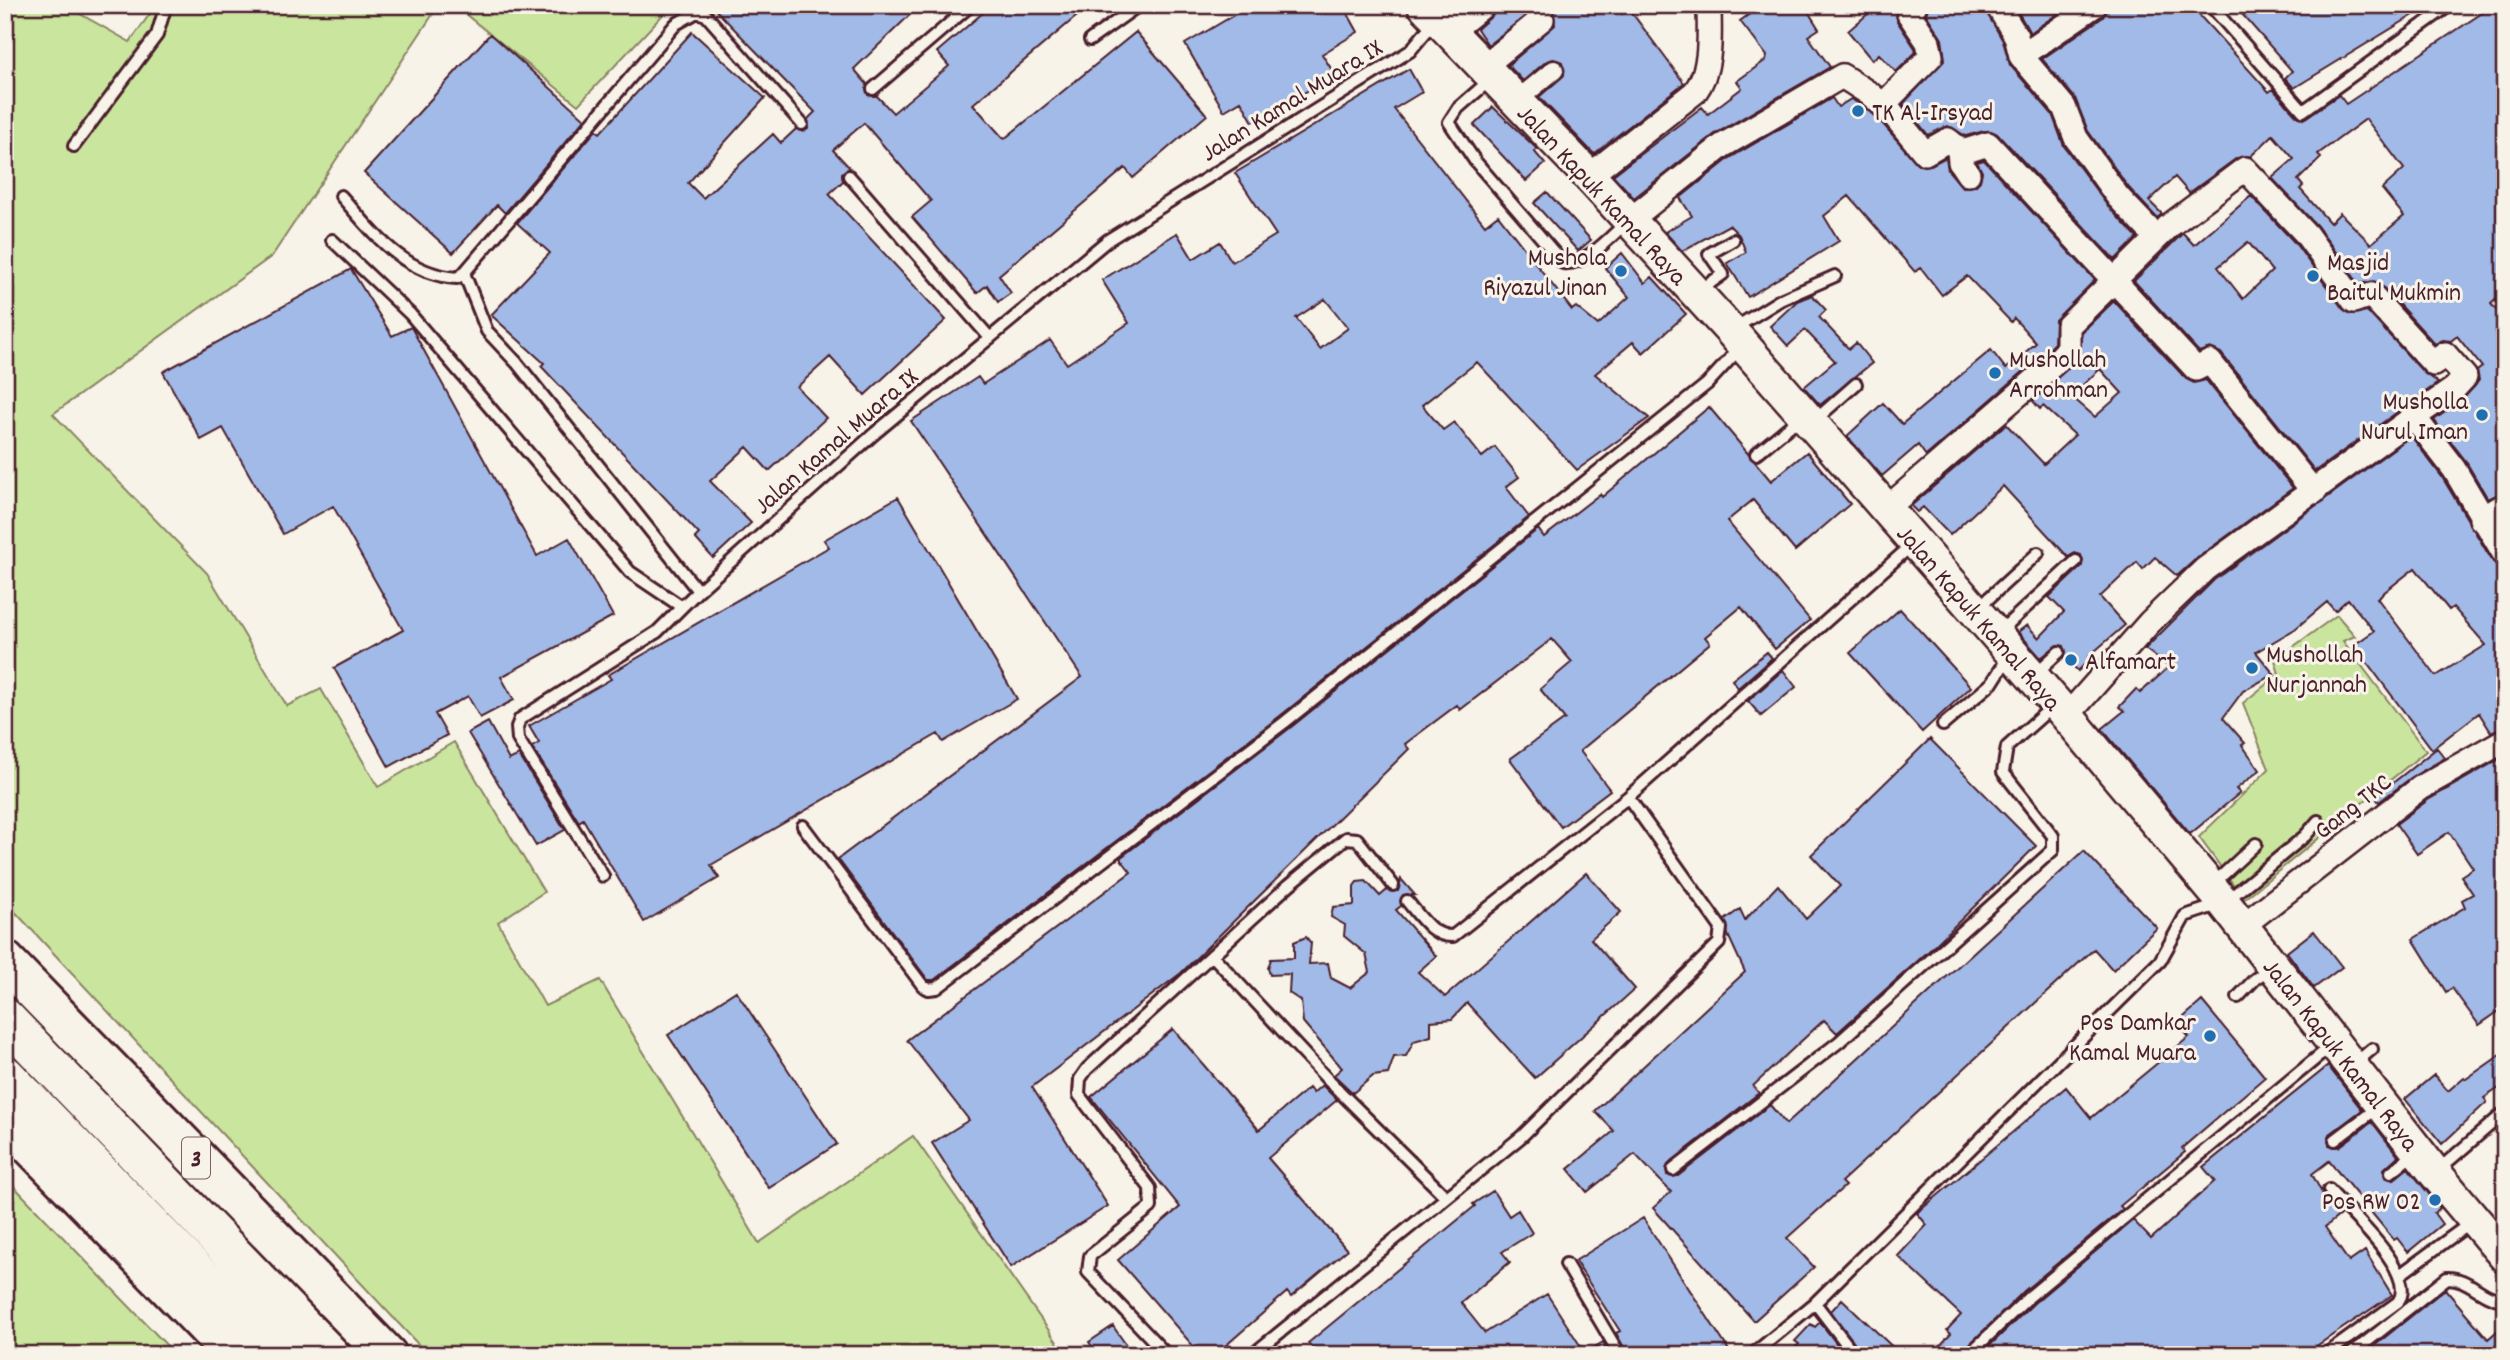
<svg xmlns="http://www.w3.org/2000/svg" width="2510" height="1360" viewBox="0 0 2510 1360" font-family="Dekko,sans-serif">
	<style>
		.green { fill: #cae69e; stroke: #8a8264; stroke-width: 2 }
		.building { fill: #a2bae8; stroke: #4a1f2b; stroke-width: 2; fill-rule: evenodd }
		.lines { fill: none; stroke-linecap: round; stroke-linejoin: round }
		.service-casing { stroke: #4a1f2b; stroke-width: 16 }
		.pedestrian-casing { stroke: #4a1f2b; stroke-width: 23 }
		.minor-casing { stroke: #4a1f2b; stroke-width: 28 }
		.secondary-casing { stroke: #4a1f2b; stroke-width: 37 }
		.motorway-casing { stroke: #4a1f2b; stroke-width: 44 }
		.service { stroke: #f7f3e8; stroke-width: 10 }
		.pedestrian { stroke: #f7f3e8; stroke-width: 18 }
		.minor { stroke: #f7f3e8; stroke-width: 23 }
		.secondary { stroke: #f7f3e8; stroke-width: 32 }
		.motorway { stroke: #f7f3e8; stroke-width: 38 }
		.poi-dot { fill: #1f6fb2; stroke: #f7f3e8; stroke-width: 2.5 }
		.labels { text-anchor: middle; stroke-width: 6; stroke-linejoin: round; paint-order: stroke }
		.shield { fill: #f7f3e8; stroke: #7e5f64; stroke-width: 2 }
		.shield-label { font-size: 24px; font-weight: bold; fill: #4a1f2b }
		.street-label { font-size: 26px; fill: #4a1f2b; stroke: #f7f3e8 }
		.poi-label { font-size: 26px; fill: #4a1f2b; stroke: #f7f3e8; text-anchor: start }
	</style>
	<rect width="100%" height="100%" fill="#f7f3e8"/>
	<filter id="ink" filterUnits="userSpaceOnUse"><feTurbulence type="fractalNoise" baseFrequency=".0143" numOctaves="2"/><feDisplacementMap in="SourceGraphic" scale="14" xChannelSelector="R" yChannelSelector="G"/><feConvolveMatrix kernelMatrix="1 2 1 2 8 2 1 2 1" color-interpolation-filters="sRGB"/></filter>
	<g filter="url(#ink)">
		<path class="green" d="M 5,5 L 64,5 L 130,42 L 156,5 L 439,5 L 272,256 L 53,414 L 207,573 L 287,706 L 321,689 L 378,787 L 454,742 L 544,892 L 498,922 L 545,1006 L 600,980 L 759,1243 L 913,1136 L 1066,1355 L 428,1355 L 5,901 Z
			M 454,5 L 672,5 L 578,105 Z
			M 2337,615 L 2355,636 L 2343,641 L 2426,751 L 2244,899 L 2199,837 L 2269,769 L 2243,703 L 2279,674 L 2275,660 Z
			M 5,1177 L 176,1355 L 5,1355 Z"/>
		<path class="building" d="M 711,5 L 920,5 L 854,69 L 867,84 L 868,95 L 877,96 L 893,113 L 949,66 L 937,52 L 992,5 L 1090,5 L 973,104 L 1004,139 L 1136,32 L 1207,115 L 1133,178 L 1125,168 L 999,275 L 1011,293 L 998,302 L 987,285 L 977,293 L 912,217 L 931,201 L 864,123 L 833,150 L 850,168 L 842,173 L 843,181 L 829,194 L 946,320 L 865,395 L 830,357 L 797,387 L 826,418 L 769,471 L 747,447 L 710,481 L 751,523 L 713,558 L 695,538 L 699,534 L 541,366 L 544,363 L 491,315 L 550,253 L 517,223 L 596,130 L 600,133 L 692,32 L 765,98 L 688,183 L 703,198 L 773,134 L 781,143 L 796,129 L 803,132 L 808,129 L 808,119 L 815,112 Z
			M 1251,5 L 1343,5 L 1358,32 L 1322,54 L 1335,75 L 1253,122 L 1241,101 L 1224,111 L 1185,44 Z
			M 1499,5 L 1540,5 L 1488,45 L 1477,29 L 1493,15 Z
			M 1541,5 L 1615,5 L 1622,14 L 1629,9 L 1684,83 L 1594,154 L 1539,97 L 1564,75 L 1562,62 L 1553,59 L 1547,61 L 1523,81 L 1508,65 L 1555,25 L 1553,11 Z
			M 1762,5 L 1804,5 L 1819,29 L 1808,36 L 1830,67 L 1715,134 L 1634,198 L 1613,175 L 1702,107 L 1708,114 L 1742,88 L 1737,81 L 1766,60 L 1767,56 L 1740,21 Z
			M 1878,5 L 1898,5 L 1897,21 L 1915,48 L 1916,52 L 1896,72 L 1879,54 L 1872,60 L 1848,31 Z
			M 1929,5 L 1983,5 L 2003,41 L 2010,65 L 2052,114 L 2064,146 L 2107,205 L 2137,238 L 2115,260 L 1998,134 L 1984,131 L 1966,136 L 1948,126 L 1928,135 L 1903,104 L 1945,59 L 1942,39 L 1926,14 Z
			M 2014,5 L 2070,5 L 2030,33 Z
			M 2109,5 L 2190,5 L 2269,92 L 2273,89 L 2297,116 L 2303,119 L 2339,95 L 2346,104 L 2494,5 L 2505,5 L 2505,291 L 2491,304 L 2505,320 L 2505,491 L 2488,499 L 2465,460 L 2434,420 L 2462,400 L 2475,386 L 2479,380 L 2477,371 L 2482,367 L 2457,336 L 2451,341 L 2443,340 L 2435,344 L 2381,285 L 2374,281 L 2359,284 L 2317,226 L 2272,178 L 2294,159 L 2273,135 L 2251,156 L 2237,158 L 2189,193 L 2175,177 L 2149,201 L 2162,214 L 2157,218 L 2129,188 L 2088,131 L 2075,98 L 2042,59 L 2103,17 ZM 2366,119 L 2404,169 L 2382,189 L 2404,216 L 2371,244 L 2340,213 L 2330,223 L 2300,189 L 2303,186 L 2298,180 L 2321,158 L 2318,154 Z
			M 2234,5 L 2430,5 L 2294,88 L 2285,78 L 2292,71 Z
			M 490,34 L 585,119 L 505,213 L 497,205 L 453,253 L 364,173 Z
			M 1409,69 L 1422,92 L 1394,109 L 1485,225 L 1498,215 L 1572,310 L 1576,307 L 1598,325 L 1629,297 L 1605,268 L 1622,253 L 1645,283 L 1652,277 L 1686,314 L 1643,353 L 1633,342 L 1595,374 L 1649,418 L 1577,470 L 1477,362 L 1422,405 L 1443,430 L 1454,422 L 1482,457 L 1495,447 L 1519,477 L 1506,487 L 1529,517 L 1280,716 L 934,980 L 928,980 L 838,859 L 1082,677 L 911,421 L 978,377 L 983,384 L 1050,340 L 1067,364 L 1129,323 L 1102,280 L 1177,233 L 1193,259 L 1220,242 L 1232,262 L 1276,235 L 1235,173 ZM 1325,299 L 1348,328 L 1320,349 L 1296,318 Z
			M 1832,98 L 1838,107 L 1851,99 L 1862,105 L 1882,123 L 1919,165 L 1931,165 L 1946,157 L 1948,170 L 1962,187 L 1975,186 L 1980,181 L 1982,172 L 1977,162 L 1984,160 L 2095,280 L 2055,320 L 2054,344 L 2047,351 L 1926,456 L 1918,445 L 1882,476 L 1847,436 L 1883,403 L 1902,424 L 1991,350 L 2006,369 L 2036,343 L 2014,318 L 2011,322 L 1967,276 L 1942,295 L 1921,268 L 1915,272 L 1849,196 L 1824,216 L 1839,241 L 1748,297 L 1727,263 L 1746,252 L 1739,235 L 1729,225 L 1682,251 L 1665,232 L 1692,216 L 1680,198 L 1730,158 Z
			M 1493,107 L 1537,149 L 1534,151 L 1545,164 L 1526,181 L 1474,125 Z
			M 1547,192 L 1591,240 L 1578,251 L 1534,203 Z
			M 2251,196 L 2295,243 L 2343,309 L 2351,314 L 2367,311 L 2424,373 L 2438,383 L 2315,471 L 2221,353 L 2210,348 L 2199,352 L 2134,281 L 2183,233 L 2194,245 ZM 2248,242 L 2272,271 L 2243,299 L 2218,267 Z
			M 351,269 L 392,336 L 411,327 L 537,556 L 569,538 L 613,616 L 501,677 L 514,700 L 480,718 L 468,696 L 435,714 L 447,735 L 389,767 L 334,668 L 403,630 L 333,506 L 283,534 L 223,428 L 201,440 L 163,372 Z
			M 1812,295 L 1826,310 L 1819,317 L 1849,349 L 1856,343 L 1872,363 L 1820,405 L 1804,387 L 1835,361 L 1805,330 L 1788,346 L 1770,326 L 1797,301 Z
			M 2114,301 L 2186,379 L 2194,383 L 2206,380 L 2293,488 L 2197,558 L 2177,576 L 2155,557 L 2143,569 L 2137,562 L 2100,597 L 2125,625 L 2088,657 L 2090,659 L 2078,671 L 2065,657 L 2064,646 L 2057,645 L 2041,658 L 2018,632 L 2027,625 L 2039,638 L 2064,612 L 2049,597 L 2082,566 L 2081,555 L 2075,553 L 2068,557 L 2003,486 L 1950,535 L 1923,507 L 1917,512 L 1911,506 L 2006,424 L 2044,464 L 2075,435 L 2043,406 L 2040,409 L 2033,401 L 2078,358 L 2082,332 ZM 2100,369 L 2122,393 L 2095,417 L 2071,396 Z
			M 1709,407 L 1771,481 L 1807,452 L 1850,504 L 1795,551 L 1753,500 L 1727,521 L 1810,620 L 1775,649 L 1741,607 L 1705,637 L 1710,643 L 1580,751 L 1610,790 L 1561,827 L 1510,759 L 1565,719 L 1540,689 L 1572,662 L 1552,639 L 1460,710 L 1457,705 L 1405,744 L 1409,749 L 1181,973 L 1032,1087 L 1108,1206 L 1011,1267 L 932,1143 L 969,1120 L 907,1040 L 1131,872 L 1120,858 L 1290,728 L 1538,529 L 1544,537 L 1600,494 L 1602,497 Z
			M 2411,436 L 2442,477 L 2493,562 L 2505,569 L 2505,726 L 2491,732 L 2479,713 L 2432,749 L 2354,645 L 2374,631 L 2348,599 L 2335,611 L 2327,602 L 2295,629 L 2256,652 L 2274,674 L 2243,691 L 2223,718 L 2245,743 L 2242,745 L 2260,770 L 2236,789 L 2240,793 L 2190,834 L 2102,729 L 2124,711 L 2119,707 L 2136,689 L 2140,693 L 2169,667 L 2145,649 L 2214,580 ZM 2415,568 L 2449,610 L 2453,607 L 2486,645 L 2436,676 L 2377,598 Z
			M 898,497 L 1017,699 L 943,742 L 938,734 L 711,865 L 719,878 L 644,922 L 583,819 L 579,822 L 532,747 L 539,743 L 529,726 L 611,679 L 608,675 L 829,547 L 824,540 Z
			M 1900,609 L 1971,687 L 1922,732 L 1850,653 Z
			M 1767,652 L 1772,658 L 1738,688 L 1732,680 Z
			M 1783,670 L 1796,687 L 1761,716 L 1748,701 Z
			M 488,722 L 509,760 L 519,755 L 565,830 L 536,846 L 468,733 Z
			M 1930,739 L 2036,846 L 1931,949 L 1837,1033 L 1824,1020 L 1753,1086 L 1759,1093 L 1668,1164 L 1667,1175 L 1678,1176 L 1770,1105 L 1786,1124 L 2084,851 L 2157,928 L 2113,970 L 2094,949 L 1841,1182 L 1845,1186 L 1787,1238 L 1814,1267 L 1754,1321 L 1653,1208 L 1671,1192 L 1635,1154 L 1587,1192 L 1568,1169 L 1614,1131 L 1595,1111 L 1745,972 L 1728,935 L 1725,920 L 1740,909 L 1745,920 L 1778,885 L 1806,919 L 1840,886 L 1811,855 Z
			M 2437,748 L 2445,758 L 2412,777 L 2379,802 L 2375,797 Z
			M 2505,756 L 2505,1007 L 2479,1025 L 2452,988 L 2446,992 L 2413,939 L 2465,907 L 2462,900 L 2473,894 L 2461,876 L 2473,868 L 2449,832 L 2417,854 L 2396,824 L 2428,800 Z
			M 1586,873 L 1621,912 L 1591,939 L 1635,989 L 1535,1078 L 1467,1003 L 1452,1019 L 1431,1021 L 1431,1036 L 1414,1041 L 1406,1056 L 1394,1057 L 1388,1074 L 1373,1076 L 1353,1093 L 1334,1075 L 1342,1068 L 1303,1022 L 1301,1001 L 1289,993 L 1290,974 L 1270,975 L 1268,968 L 1271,959 L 1294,958 L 1294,942 L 1306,937 L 1311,943 L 1309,964 L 1328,963 L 1331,978 L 1350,988 L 1370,972 L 1366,954 L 1344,936 L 1345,925 L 1331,917 L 1333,907 L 1354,905 L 1354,886 L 1357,882 L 1366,881 L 1380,896 L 1387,890 L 1398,891 L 1401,879 L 1415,895 L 1403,895 L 1401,906 L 1396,910 L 1436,956 L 1418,972 L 1445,997 Z
			M 2314,931 L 2342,967 L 2314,988 L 2287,952 Z
			M 736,991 L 837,1144 L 769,1188 L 668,1035 Z
			M 2202,1001 L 2265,1077 L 2182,1148 L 2185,1152 L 2120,1206 L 2123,1209 L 2024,1291 L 1960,1355 L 1931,1355 L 1951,1334 L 1947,1330 L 1961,1315 L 1898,1256 L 1927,1225 L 1917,1213 L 2066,1087 L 2091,1118 L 2189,1037 L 2177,1023 Z
			M 1173,1029 L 1259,1130 L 1309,1088 L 1313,1093 L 1322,1085 L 1337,1100 L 1268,1158 L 1347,1250 L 1291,1297 L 1287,1292 L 1215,1355 L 1201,1355 L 1118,1260 L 1180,1207 L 1091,1097 Z
			M 2505,1052 L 2505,1084 L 2484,1098 L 2487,1102 L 2442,1144 L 2405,1099 L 2434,1075 L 2448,1091 L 2464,1077 L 2466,1079 Z
			M 2328,1066 L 2362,1110 L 2330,1134 L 2329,1145 L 2339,1147 L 2372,1122 L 2398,1156 L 2384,1169 L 2385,1177 L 2393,1180 L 2408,1168 L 2440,1208 L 2434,1213 L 2442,1224 L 2408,1252 L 2397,1238 L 2394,1240 L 2329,1161 L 2312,1174 L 2323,1195 L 2340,1215 L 2325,1227 L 2349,1262 L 2365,1251 L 2392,1295 L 2303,1355 L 1980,1355 L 2034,1303 L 2133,1220 L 2151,1239 L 2215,1181 L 2203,1167 Z
			M 1493,1191 L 1509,1216 L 1518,1210 L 1532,1233 L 1502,1252 L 1510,1262 L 1461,1303 L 1485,1333 L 1547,1294 L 1585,1353 L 1603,1342 L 1611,1355 L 1319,1355 L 1308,1343 L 1475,1206 L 1473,1204 Z
			M 1643,1218 L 1732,1355 L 1628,1355 L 1616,1333 L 1620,1331 L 1575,1261 Z
			M 2445,1289 L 2488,1339 L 2505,1324 L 2505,1355 L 2363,1355 Z
			M 1842,1299 L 1862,1318 L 1901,1355 L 1863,1355 L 1831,1311 Z
			M 1820,1322 L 1845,1355 L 1788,1355 L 1799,1344 L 1795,1341 L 1811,1324 L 1815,1327 Z
			M 1113,1326 L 1133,1355 L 1098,1355 L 1089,1342 Z"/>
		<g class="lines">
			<g class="service-casing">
				<path id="service" d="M 2210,5 L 2303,111 L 2450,5
					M 1090,40 L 1139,5
					M 1490,80 L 1458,108 L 1449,122 L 1475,161 L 1563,263 C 1586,266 1610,237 1627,222
					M 873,89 L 971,5
					M 74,146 L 157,35 L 166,5
					M 849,176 L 990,338
					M 341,196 C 374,233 403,274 457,278 L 464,273 L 676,24 L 697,12 L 706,15 L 802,124
					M 332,240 L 410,314 L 630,572 L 682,607
					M 464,273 L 487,331 L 517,363 L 698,591
					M 1699,291 L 1723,274 L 1709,254 L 1733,240
					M 1733,329 L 1780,300 L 1835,276
					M 1814,421 L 1856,384
					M 1756,454 L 1802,416
					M 1978,608 L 2038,553
					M 1997,634 L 2076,561
					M 2035,674 L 2059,652
					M 1943,725 L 1992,683 L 2009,656
					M 803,826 L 923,986 L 929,989 L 937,988 L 1285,722 L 1707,384 L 1740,348
					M 603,876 L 518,739 L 517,727 L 520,719 L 657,632 L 698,591 L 875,433 L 1108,240 L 1410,51 L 1435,21
					M 2212,885 L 2256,844
					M 1407,901 C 1420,916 1432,937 1453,936 L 1628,797 L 1913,544
					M 1212,955 L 1330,1082 L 1445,1196
					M 2238,997 L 2255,979 L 2272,967
					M 2353,1065 L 2372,1049
					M 2335,1140 L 2380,1106
					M 1673,1170 L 1839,1042 L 2053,850 L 2053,836 L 2003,772 L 2007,747 L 2053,706
					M 2437,1171 L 2505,1112
					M 2391,1172 L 2416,1152
					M 1566,1264 L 1620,1355
					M 2401,1274 L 2472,1222
					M 1815,1303 L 1855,1355
					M 1167,1355 L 1088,1272 L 1090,1256 L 1151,1207 L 1150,1188 L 1079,1095 L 1080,1079 L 1087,1069 L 1289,885 L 1346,838 L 1357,839 L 1393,885
					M 1252,1355 L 1521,1137 L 1719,943 L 1721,928 L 1628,797
					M 1752,1355 L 1815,1303 L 2160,961 L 2185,916 L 2224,903 L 2305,836 L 2318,821
					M 1968,1355 L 2029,1297 L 2331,1046
					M 2325,1355 L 2398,1302 C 2419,1273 2348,1212 2329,1190
					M 2350,1355 L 2447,1278 C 2469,1277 2483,1300 2505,1300"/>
			</g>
			<g class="pedestrian-casing">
				<path id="pedestrian" d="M 1515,102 L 1554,70"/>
			</g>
			<g class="minor-casing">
				<path id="minor" d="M 1997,5 L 2016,36 L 2021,56
					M 2095,5 L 2021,56 L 2064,107 L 2076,138 L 2118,197 L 2157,238
					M 1450,32 L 1484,5
					M 1483,67 L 1542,19
					M 1883,105 L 1931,56 L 1928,42 L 1909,14 L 1915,5
					M 1959,151 L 1960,162 L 1968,174
					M 1589,176 L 1695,92 C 1713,68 1709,34 1709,5
					M 1630,220 L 1722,146 L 1842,76 L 1870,94 L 1892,113 L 1925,153 L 1948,140 L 1963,152 L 1988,144 L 2196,369 L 2210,362 L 2314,492
					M 1886,509 L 2057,361 L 2068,349 L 2068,326 L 2169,226 L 2245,169 L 2306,234 L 2354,301 L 2371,295 L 2434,364 L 2445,354 L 2465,377 L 2454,389 L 2414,417
					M 2481,519 L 2505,505
					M 2067,716 L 2150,622 L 2205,569 L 2414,417 L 2454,469 L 2505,555
					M 2241,927 L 2420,788 L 2505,740"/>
			</g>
			<g class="secondary-casing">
				<path id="secondary" d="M 1424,5 L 1589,176 L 1731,331 L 2067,716 L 2224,903 L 2435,1173 L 2505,1256"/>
			</g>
			<g class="motorway-casing">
				<path id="motorway" d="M 5,961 L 387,1355
					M 5,1018 L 330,1355
					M 5,1075 L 278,1355
					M 5,1119 L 234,1355"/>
			</g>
			<use href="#service" class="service"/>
			<use href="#pedestrian" class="pedestrian"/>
			<use href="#minor" class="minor"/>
			<use href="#secondary" class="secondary"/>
			<use href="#motorway" class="motorway"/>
		</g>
	</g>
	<g class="poi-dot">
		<circle cx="1858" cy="111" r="7"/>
		<circle cx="1621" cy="271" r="7"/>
		<circle cx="2313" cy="276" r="7"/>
		<circle cx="1995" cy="373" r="7"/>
		<circle cx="2482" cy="415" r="7"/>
		<circle cx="2071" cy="660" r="7"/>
		<circle cx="2252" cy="668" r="7"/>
		<circle cx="2210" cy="1036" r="7"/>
		<circle cx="2435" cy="1200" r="7"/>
	</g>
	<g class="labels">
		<rect class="shield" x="182" y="1137.5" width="28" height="41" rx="5"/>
		<g class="shield-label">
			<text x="196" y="1166">3</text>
		</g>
		<g class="street-label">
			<text transform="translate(1291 99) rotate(-32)" y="9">Jalan Kamal Muara IX</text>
			<text transform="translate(1603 194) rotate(47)" y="9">Jalan Kapuk Kamal Raya</text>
			<text transform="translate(835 440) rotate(-41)" y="9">Jalan Kamal Muara IX</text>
			<text transform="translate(1980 617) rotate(49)" y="9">Jalan Kapuk Kamal Raya</text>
			<text transform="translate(2352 805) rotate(-38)" y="9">Gang TKC</text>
			<text transform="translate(2342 1054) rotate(52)" y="9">Jalan Kapuk Kamal Raya</text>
		</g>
		<g class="poi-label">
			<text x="1872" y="120">TK Al-Irsyad</text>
			<text x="1607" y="265" text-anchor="end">Mushola<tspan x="1607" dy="30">Riyazul Jinan</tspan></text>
			<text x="2327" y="270">Masjid<tspan x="2327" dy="30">Baitul Mukmin</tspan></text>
			<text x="2009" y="367">Mushollah<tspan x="2009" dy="30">Arrohman</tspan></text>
			<text x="2468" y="409" text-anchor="end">Musholla<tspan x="2468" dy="30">Nurul Iman</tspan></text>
			<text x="2266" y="662">Mushollah<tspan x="2266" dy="30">Nurjannah</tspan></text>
			<text x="2085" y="669">Alfamart</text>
			<text x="2196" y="1030" text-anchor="end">Pos Damkar<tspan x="2196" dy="30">Kamal Muara</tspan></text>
			<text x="2421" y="1209" text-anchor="end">Pos RW 02</text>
		</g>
	</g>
	<rect width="2510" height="1360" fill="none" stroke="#f7f3e8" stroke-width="28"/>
	<rect x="14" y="14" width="2482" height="1332" fill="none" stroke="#4a1f2b" stroke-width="2.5" filter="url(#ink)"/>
</svg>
